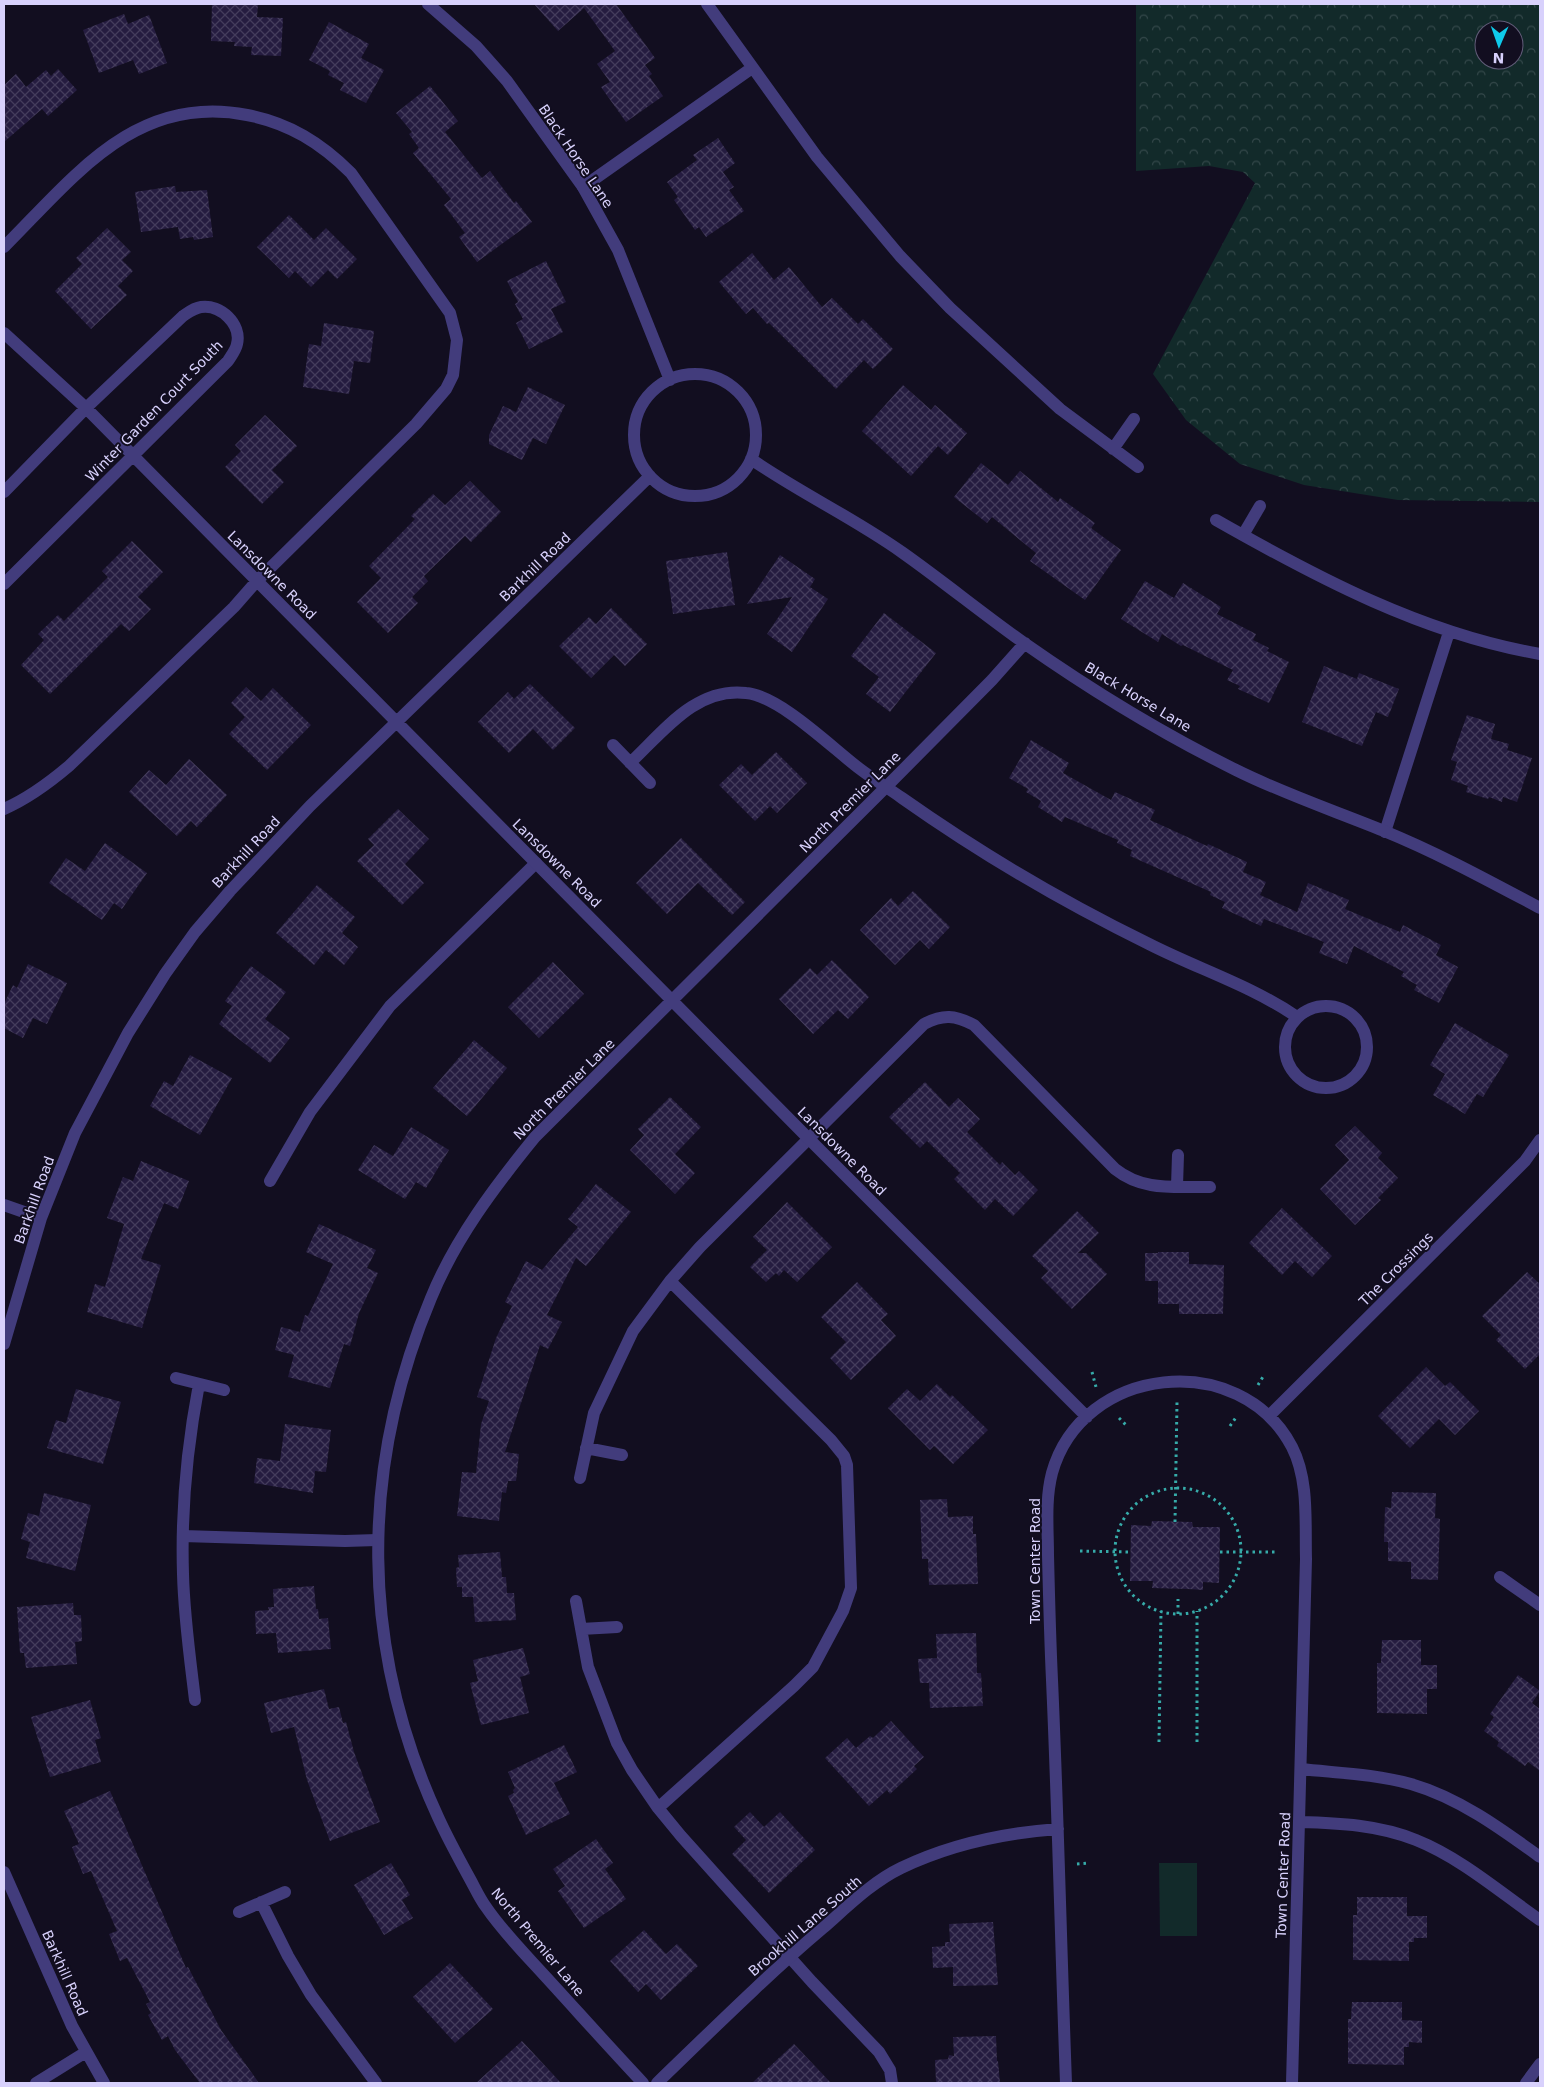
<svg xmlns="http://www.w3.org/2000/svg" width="1544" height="2087" viewBox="0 0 1544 2087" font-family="'DejaVu Sans',sans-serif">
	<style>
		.grass { fill: #122a2a }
		.forest { fill: url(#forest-crowns); fill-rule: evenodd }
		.building { fill: url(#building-cross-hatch) }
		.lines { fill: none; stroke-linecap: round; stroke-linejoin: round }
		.path { stroke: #36aba9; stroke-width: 3; stroke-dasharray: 2.5 4; stroke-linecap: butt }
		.lane { stroke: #423c7c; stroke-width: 12 }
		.street { stroke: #423c7c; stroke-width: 12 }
		.labels { text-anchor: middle; stroke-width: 4; stroke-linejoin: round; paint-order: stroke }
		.street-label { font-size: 14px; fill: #d8d1fc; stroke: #120e20 }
	</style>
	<defs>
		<pattern id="forest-crowns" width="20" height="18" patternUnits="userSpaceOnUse" patternTransform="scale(1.25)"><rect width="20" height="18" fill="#122a2a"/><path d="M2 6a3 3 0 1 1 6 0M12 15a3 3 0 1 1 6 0" fill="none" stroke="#34484a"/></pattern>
		<pattern id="building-cross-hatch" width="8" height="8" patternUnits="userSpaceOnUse" patternTransform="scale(1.25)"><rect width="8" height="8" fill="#251c40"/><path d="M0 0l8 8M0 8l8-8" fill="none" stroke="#443c5c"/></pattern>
	</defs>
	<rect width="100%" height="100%" fill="#120e20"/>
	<path class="grass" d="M 1159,1863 L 1197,1863 L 1197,1936 L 1160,1936 Z"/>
	<path class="forest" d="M 1136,4 L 1540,4 L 1540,502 L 1398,500 L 1304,485 L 1240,464 L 1186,420 L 1153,374 L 1255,183 L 1243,172 L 1209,166 L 1136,171 ZM 1484,30 L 1514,30 L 1514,60 L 1484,60 Z"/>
	<path class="building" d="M 212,4 L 258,4 L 257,17 L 283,18 L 281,56 L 251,55 L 252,47 L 234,46 L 235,42 L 211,41 Z
		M 534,4 L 616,4 L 655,58 L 645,65 L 652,74 L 649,76 L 663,96 L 626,122 L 601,87 L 610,82 L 597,64 L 615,51 L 584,8 L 558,31 Z
		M 124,14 L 128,24 L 149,15 L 167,63 L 139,74 L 133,60 L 99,73 L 83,30 Z
		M 329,22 L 369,44 L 361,58 L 384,70 L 366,103 L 340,90 L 344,83 L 328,75 L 330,71 L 309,60 Z
		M 58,69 L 77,90 L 48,116 L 42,109 L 4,142 L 4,85 L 16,74 L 26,87 L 46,70 L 51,76 Z
		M 430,86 L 458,121 L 445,132 L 482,178 L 490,171 L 514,203 L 516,201 L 532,222 L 477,262 L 459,237 L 465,233 L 444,205 L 451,199 L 413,153 L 419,148 L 409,134 L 412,132 L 396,113 Z
		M 718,138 L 735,163 L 723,172 L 734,187 L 729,190 L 744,211 L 706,237 L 699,227 L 695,230 L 674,200 L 678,197 L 667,182 L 697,160 L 693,155 Z
		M 175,186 L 176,192 L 207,190 L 213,237 L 194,240 L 193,237 L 180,239 L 178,227 L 141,232 L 135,192 Z
		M 289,215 L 314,240 L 326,228 L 357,259 L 337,279 L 328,270 L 311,287 L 295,271 L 289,278 L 257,247 Z
		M 107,228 L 131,252 L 122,260 L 133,271 L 118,286 L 127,295 L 91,329 L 55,291 L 82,264 L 76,258 Z
		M 752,253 L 774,280 L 789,267 L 822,307 L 832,298 L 858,324 L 863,319 L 893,349 L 873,369 L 864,360 L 836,389 L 769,323 L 767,324 L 753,308 L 746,314 L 719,282 Z
		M 546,261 L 566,302 L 551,309 L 563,332 L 529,349 L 516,323 L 523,319 L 515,304 L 518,302 L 507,281 Z
		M 324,323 L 374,331 L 370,363 L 354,361 L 349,394 L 303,387 L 309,344 L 321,346 Z
		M 903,385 L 931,410 L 935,405 L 967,433 L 948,455 L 938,446 L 911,476 L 862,431 Z
		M 528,387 L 565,405 L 546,444 L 533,438 L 522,460 L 489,444 L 489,435 L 503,406 L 516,412 Z
		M 265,415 L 297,446 L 272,470 L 284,482 L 262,504 L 225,467 L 241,451 L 235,445 Z
		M 981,463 L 1008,485 L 1020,471 L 1058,502 L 1060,498 L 1095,523 L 1091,528 L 1121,550 L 1085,600 L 1030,561 L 1036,553 L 992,517 L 987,523 L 954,497 Z
		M 470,481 L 501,512 L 471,542 L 465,536 L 424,576 L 428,581 L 412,597 L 418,603 L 388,633 L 357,602 L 381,578 L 369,566 L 415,519 L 411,516 L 433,494 L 445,505 Z
		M 132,541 L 163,572 L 138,597 L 151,609 L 129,631 L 121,624 L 50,694 L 21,665 L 44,640 L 38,634 L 58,615 L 64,621 L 108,577 L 102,571 Z
		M 727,552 L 735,605 L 673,614 L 666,561 Z
		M 780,555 L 815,579 L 810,587 L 828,599 L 792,652 L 767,634 L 792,597 L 747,604 Z
		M 1145,581 L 1174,598 L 1183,583 L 1221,607 L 1217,614 L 1256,634 L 1253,640 L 1269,648 L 1267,651 L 1289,662 L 1269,703 L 1238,689 L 1240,686 L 1227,680 L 1233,670 L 1183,645 L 1181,646 L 1162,634 L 1158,642 L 1121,619 Z
		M 611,608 L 647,644 L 625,666 L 614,655 L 591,678 L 559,646 L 589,617 L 596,624 Z
		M 884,613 L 936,653 L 890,712 L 866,694 L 879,677 L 851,656 Z
		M 1324,666 L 1357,679 L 1359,673 L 1399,689 L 1388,717 L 1376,712 L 1362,746 L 1302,722 Z
		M 530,684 L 575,728 L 553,750 L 533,729 L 509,753 L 478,722 L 508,692 L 514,699 Z
		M 246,687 L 261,701 L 273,688 L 311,725 L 267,770 L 229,734 L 245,717 L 231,703 Z
		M 1467,715 L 1495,724 L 1491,739 L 1509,744 L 1507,750 L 1532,758 L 1517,802 L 1503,797 L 1502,802 L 1489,797 L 1488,799 L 1466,792 L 1468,786 L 1451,780 L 1457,762 L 1451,760 Z
		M 1031,740 L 1069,763 L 1063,773 L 1111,800 L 1115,792 L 1155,810 L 1150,820 L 1207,846 L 1208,844 L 1247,862 L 1243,872 L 1266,882 L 1260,895 L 1297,912 L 1308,883 L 1349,900 L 1345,909 L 1400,932 L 1403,925 L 1441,945 L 1436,955 L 1458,967 L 1439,1003 L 1414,990 L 1417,985 L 1401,976 L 1404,972 L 1354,946 L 1347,964 L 1319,953 L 1324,942 L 1264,919 L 1261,926 L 1222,908 L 1225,902 L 1210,895 L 1211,892 L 1130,856 L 1132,850 L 1117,843 L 1118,840 L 1065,817 L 1062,822 L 1038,807 L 1041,801 L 1026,792 L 1028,789 L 1009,778 Z
		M 776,752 L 807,783 L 777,813 L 770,806 L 755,821 L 719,785 L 741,764 L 752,775 Z
		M 189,759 L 227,795 L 197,827 L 191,821 L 177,836 L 129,792 L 149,770 L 166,785 Z
		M 398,809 L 429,839 L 405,864 L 424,883 L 402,905 L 357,861 L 374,845 L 368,839 Z
		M 681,838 L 745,902 L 732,915 L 698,883 L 667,914 L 636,883 Z
		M 105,843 L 147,873 L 122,909 L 114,903 L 102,920 L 49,883 L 66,858 L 85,871 Z
		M 317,885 L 355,917 L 342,933 L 358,947 L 344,965 L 326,950 L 314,965 L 276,933 Z
		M 913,891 L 950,927 L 929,949 L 920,940 L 895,965 L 860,930 L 891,898 L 898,906 Z
		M 832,960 L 869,997 L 848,1019 L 838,1010 L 813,1034 L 779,999 L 810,968 L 817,975 Z
		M 553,962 L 584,994 L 539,1038 L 508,1007 Z
		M 28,964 L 67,983 L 47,1024 L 33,1018 L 23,1038 L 4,1028 L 4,1004 L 13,985 L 17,988 Z
		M 251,966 L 286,992 L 265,1019 L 290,1038 L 270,1063 L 219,1024 L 232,1006 L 225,1001 Z
		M 1455,1023 L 1509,1055 L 1483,1097 L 1477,1094 L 1465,1114 L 1433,1095 L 1445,1074 L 1430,1065 Z
		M 474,1040 L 507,1068 L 467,1116 L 433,1088 Z
		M 190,1055 L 232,1078 L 200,1135 L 150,1106 L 164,1081 L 173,1086 Z
		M 925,1082 L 949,1107 L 958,1098 L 980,1119 L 967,1132 L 1000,1165 L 1002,1162 L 1015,1175 L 1019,1171 L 1038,1190 L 1013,1216 L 995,1199 L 985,1210 L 954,1179 L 960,1173 L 927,1141 L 920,1148 L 889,1117 Z
		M 670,1097 L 701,1127 L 675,1154 L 695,1173 L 675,1194 L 630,1150 L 644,1135 L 638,1129 Z
		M 1355,1126 L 1382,1153 L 1378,1158 L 1398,1178 L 1378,1198 L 1381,1200 L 1355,1225 L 1320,1189 L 1349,1160 L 1335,1145 Z
		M 411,1127 L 449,1150 L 426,1188 L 416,1182 L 405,1199 L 358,1170 L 374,1145 L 393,1156 Z
		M 141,1161 L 189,1181 L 178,1209 L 164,1203 L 141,1259 L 161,1265 L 142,1328 L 87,1312 L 95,1284 L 105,1287 L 124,1224 L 107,1218 L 123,1177 L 133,1181 Z
		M 596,1184 L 631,1212 L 586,1266 L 576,1258 L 547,1315 L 562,1322 L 548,1349 L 540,1345 L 505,1452 L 519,1454 L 516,1481 L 508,1481 L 506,1493 L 502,1492 L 499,1521 L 457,1516 L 462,1472 L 476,1473 L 481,1424 L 489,1401 L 477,1397 L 496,1338 L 512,1306 L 505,1302 L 526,1261 L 542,1270 L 578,1227 L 568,1219 Z
		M 787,1202 L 832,1247 L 797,1282 L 784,1270 L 779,1276 L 776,1273 L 766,1282 L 750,1267 L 767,1250 L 753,1237 Z
		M 1282,1208 L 1332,1256 L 1312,1277 L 1295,1261 L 1282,1275 L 1249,1243 Z
		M 1077,1211 L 1099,1233 L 1078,1253 L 1086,1253 L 1107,1274 L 1072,1309 L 1041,1278 L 1048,1271 L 1032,1256 Z
		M 319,1224 L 376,1250 L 367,1268 L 378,1273 L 359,1313 L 350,1346 L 344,1344 L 330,1388 L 288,1377 L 294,1355 L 275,1350 L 281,1327 L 300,1332 L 305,1315 L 308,1316 L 333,1264 L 306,1252 Z
		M 1158,1252 L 1189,1252 L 1189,1264 L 1224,1265 L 1223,1314 L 1179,1314 L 1179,1304 L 1158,1304 L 1158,1281 L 1145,1281 L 1145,1253 L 1158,1253 Z
		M 1527,1272 L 1540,1284 L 1540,1354 L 1525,1369 L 1496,1340 L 1501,1335 L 1482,1316 Z
		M 857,1282 L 888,1314 L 881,1320 L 896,1336 L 851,1380 L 830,1358 L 846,1342 L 821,1317 Z
		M 1426,1367 L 1445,1386 L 1450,1382 L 1479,1411 L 1455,1435 L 1439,1419 L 1410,1448 L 1378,1416 Z
		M 937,1384 L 950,1397 L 952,1395 L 988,1430 L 953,1464 L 934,1446 L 930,1450 L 888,1408 L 907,1389 L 920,1401 Z
		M 76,1389 L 121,1402 L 103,1464 L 47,1448 L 56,1420 L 66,1423 Z
		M 285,1424 L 331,1430 L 326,1472 L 315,1471 L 313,1493 L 254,1483 L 257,1458 L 280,1461 Z
		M 1392,1492 L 1436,1493 L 1435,1518 L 1440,1519 L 1438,1580 L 1411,1579 L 1411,1562 L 1388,1561 L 1388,1542 L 1384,1542 L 1385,1507 L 1391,1508 Z
		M 44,1493 L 91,1505 L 75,1571 L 26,1558 L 30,1542 L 21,1539 L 28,1513 L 39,1516 Z
		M 947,1499 L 948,1517 L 973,1516 L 973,1534 L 976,1534 L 978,1584 L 929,1585 L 928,1559 L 922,1559 L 920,1500 Z
		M 1152,1521 L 1192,1522 L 1193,1527 L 1220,1527 L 1219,1583 L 1203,1582 L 1203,1590 L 1188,1589 L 1152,1588 L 1153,1581 L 1130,1581 L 1131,1525 L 1151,1526 Z
		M 500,1552 L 502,1577 L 506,1577 L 507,1593 L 514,1593 L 516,1620 L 475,1622 L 473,1597 L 462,1597 L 462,1587 L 457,1587 L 456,1568 L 459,1567 L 458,1555 Z
		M 314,1586 L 316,1609 L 318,1609 L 319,1619 L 328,1618 L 331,1649 L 278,1653 L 276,1633 L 256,1634 L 255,1611 L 269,1610 L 268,1607 L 274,1607 L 273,1589 Z
		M 73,1603 L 74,1615 L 81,1615 L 82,1641 L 75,1642 L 77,1664 L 26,1668 L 24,1653 L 20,1653 L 17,1607 Z
		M 976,1633 L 977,1673 L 981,1673 L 983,1706 L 930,1708 L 929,1683 L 920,1683 L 918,1659 L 937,1658 L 936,1634 Z
		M 1382,1640 L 1421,1640 L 1421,1665 L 1437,1665 L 1437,1689 L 1427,1689 L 1427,1714 L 1377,1713 L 1377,1663 L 1381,1663 Z
		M 523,1648 L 530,1674 L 520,1677 L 529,1713 L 481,1725 L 470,1683 L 478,1681 L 473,1660 Z
		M 1518,1675 L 1540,1691 L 1532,1703 L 1540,1709 L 1540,1771 L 1528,1762 L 1525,1766 L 1497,1746 L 1499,1742 L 1484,1731 L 1494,1717 L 1490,1714 Z
		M 324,1689 L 329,1709 L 339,1707 L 343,1723 L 346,1722 L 354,1752 L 380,1822 L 330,1841 L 307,1780 L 294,1727 L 271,1733 L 264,1703 Z
		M 90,1700 L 101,1738 L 95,1740 L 101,1762 L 50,1777 L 31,1717 Z
		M 891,1721 L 924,1757 L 914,1766 L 917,1769 L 890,1794 L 887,1790 L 869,1806 L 825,1758 L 847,1738 L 856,1748 L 870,1736 L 873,1738 Z
		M 564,1745 L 577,1772 L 554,1783 L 570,1814 L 526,1835 L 508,1796 L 514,1793 L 513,1790 L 515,1788 L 508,1772 Z
		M 110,1791 L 186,1968 L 188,1967 L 221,2030 L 259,2083 L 200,2083 L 175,2050 L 168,2036 L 162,2040 L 148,2015 L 151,2013 L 146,2004 L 150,2002 L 127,1958 L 120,1961 L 109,1934 L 117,1931 L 91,1871 L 83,1874 L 72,1847 L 79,1844 L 64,1811 Z
		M 750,1812 L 764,1827 L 780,1812 L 815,1850 L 769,1893 L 732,1854 L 746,1840 L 734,1827 Z
		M 596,1839 L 613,1863 L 605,1869 L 626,1899 L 584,1928 L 558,1891 L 565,1886 L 553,1869 Z
		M 391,1863 L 410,1895 L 402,1900 L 413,1918 L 384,1935 L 354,1885 Z
		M 1357,1897 L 1407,1897 L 1407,1916 L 1427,1916 L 1427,1938 L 1414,1938 L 1414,1942 L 1409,1942 L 1409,1961 L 1353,1960 L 1353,1915 L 1357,1915 Z
		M 993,1922 L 998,1985 L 953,1986 L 953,1967 L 933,1968 L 932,1947 L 945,1946 L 945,1942 L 950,1942 L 949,1924 Z
		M 644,1930 L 666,1954 L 677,1944 L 698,1966 L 661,2000 L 646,1984 L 638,1992 L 610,1961 Z
		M 450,1963 L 493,2009 L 455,2043 L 413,1997 Z
		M 1352,2002 L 1402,2002 L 1402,2020 L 1422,2021 L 1422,2043 L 1409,2042 L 1409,2047 L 1404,2047 L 1404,2065 L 1348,2064 L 1348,2019 L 1351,2019 Z
		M 996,2036 L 997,2061 L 998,2061 L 1000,2083 L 936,2082 L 935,2060 L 948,2059 L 949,2055 L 954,2056 L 953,2037 Z
		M 522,2041 L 561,2083 L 476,2083 Z
		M 794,2044 L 831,2083 L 752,2083 Z"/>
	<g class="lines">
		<path class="path" d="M 1092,1372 L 1096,1387
			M 1258,1385 L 1264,1375
			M 1119,1418 L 1126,1425
			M 1230,1426 L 1237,1416
			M1115 1551a63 63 0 1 1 126 0a63 63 0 1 1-126 0Z
			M 1175,1522 L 1177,1402
			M 1080,1551 L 1131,1552
			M 1220,1552 L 1275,1552
			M 1178,1614 L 1178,1599
			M 1159,1742 L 1161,1611
			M 1197,1742 L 1197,1611
			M 1077,1864 L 1089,1863"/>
		<path class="lane" d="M 707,4 L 817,157 L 900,256 L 950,308 L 1060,409 L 1138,467
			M 583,187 L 752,68
			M 1113,449 L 1134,419
			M 1216,520 C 1318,578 1424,634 1540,654
			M 1243,535 L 1260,506
			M 613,745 L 650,783
			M 630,763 C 664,731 696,687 746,693 C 780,696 832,748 860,769 C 873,779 888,788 902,798 C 980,853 1063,902 1149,944 C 1198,969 1252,986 1297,1017
			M 1385,832 L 1449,632
			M1285 1047a41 41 0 1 1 82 0a41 41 0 1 1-82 0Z
			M 270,1181 L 310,1112 L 390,1006 L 536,863
			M 1177,1186 L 1178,1155
			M 176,1378 L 224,1390
			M 586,1448 L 622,1455
			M 580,1478 L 594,1413 L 633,1331 L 670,1281 L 700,1247 L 924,1024 C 943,1014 955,1015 974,1025 L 1115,1169 C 1144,1192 1175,1186 1210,1187
			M 183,1536 L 345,1541 L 377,1540
			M 1500,1577 L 1540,1605
			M 576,1601 L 588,1667 L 617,1743 L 632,1770 L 658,1808 L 681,1836 L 812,1982 L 879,2052 L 890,2070 L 892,2083
			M 581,1629 L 617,1627
			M 195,1700 C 190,1658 184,1616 183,1574 C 181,1511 187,1447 199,1384
			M 658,1808 L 794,1686 L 813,1667 L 843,1611 L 851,1588 L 847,1465 L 844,1456 L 831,1440 L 670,1281
			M 261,1902 L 288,1956 L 311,1995 L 376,2083
			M 239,1912 L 285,1892
			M 1526,2083 L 1540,2064"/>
		<path class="street" d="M 428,4 L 476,46 L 507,81 L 583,187 L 618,250 L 670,380
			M 4,247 C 74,177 136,93 247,115 C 289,123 321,143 351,173 L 450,313 L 457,340 L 453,375 L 446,389 L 416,424 L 256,582 L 234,607 L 69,766 C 49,783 29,798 4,809
			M 4,333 L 86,408 L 809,1139 L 1087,1417
			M634 435a61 61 0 1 1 122 0a61 61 0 1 1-122 0Z
			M 751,459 C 800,493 854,518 903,553 C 944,582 983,614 1024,643 C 1091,690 1163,734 1236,770 C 1284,794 1335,811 1384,831 C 1438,853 1489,881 1540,908
			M 4,492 L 86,408 L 183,316 C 189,312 194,308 201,307 C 220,304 242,324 237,344 C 236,350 231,356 228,361 L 4,584
			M 4,1205 L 41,1218
			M 4,1344 L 41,1218 L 75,1133 L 128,1033 L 165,974 L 195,932 L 230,891 L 310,806 L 650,476
			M 1269,1416 L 1525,1161 L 1540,1140
			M 1301,1769 C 1338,1773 1375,1774 1411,1784 C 1459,1798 1500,1828 1540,1857
			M 1300,1822 C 1339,1823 1379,1825 1416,1840 C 1461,1858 1501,1893 1540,1920
			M 4,1872 L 72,2026 L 104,2083
			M 36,2083 L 86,2052
			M 643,2083 C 610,2048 578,2012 545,1976 C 525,1954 503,1932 486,1907 C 480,1899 475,1888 470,1879 C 459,1859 448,1839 438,1817 C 360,1648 359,1470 431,1298 C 455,1239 495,1186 535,1137 L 886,787 L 992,680 L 1025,643
			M 657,2083 C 711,2031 765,1977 823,1928 C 847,1907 872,1882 901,1868 C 951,1844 1003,1833 1058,1829
			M 1066,2083 C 1061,1949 1058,1814 1052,1680 C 1050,1638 1049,1597 1048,1555 C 1048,1528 1045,1500 1052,1473 C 1082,1365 1240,1348 1292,1447 C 1309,1480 1305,1522 1306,1559 L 1292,2083"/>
	</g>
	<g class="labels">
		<g class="street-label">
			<text transform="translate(576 156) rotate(56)" y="5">Black Horse Lane</text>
			<text transform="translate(154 411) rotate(-46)" y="5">Winter Garden Court South</text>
			<text transform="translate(535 567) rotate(-44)" y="5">Barkhill Road</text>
			<text transform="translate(272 575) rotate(45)" y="5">Lansdowne Road</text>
			<text transform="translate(1138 697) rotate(31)" y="5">Black Horse Lane</text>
			<text transform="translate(850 802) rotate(-45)" y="5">North Premier Lane</text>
			<text transform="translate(246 852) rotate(-47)" y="5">Barkhill Road</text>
			<text transform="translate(557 863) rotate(45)" y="5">Lansdowne Road</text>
			<text transform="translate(564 1089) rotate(-45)" y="5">North Premier Lane</text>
			<text transform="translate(842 1151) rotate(45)" y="5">Lansdowne Road</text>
			<text transform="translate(34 1200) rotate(-70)" y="5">Barkhill Road</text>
			<text transform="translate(1396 1269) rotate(-45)" y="5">The Crossings</text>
			<text transform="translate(1035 1561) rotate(-90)" y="5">Town Center Road</text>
			<text transform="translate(1283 1875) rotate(-88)" y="5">Town Center Road</text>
			<text transform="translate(805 1926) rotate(-41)" y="5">Brookhill Lane South</text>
			<text transform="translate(538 1942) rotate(50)" y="5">North Premier Lane</text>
			<text transform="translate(65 1973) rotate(66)" y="5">Barkhill Road</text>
		</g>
	</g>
	<rect width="1544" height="2087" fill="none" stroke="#d8d1fc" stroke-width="10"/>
	<g transform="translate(1499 45) rotate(182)"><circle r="24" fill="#120e20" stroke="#615c78"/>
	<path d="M0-4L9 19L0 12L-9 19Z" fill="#0fcaea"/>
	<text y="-8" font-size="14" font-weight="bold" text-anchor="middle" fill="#d8d1fc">N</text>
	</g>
</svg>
